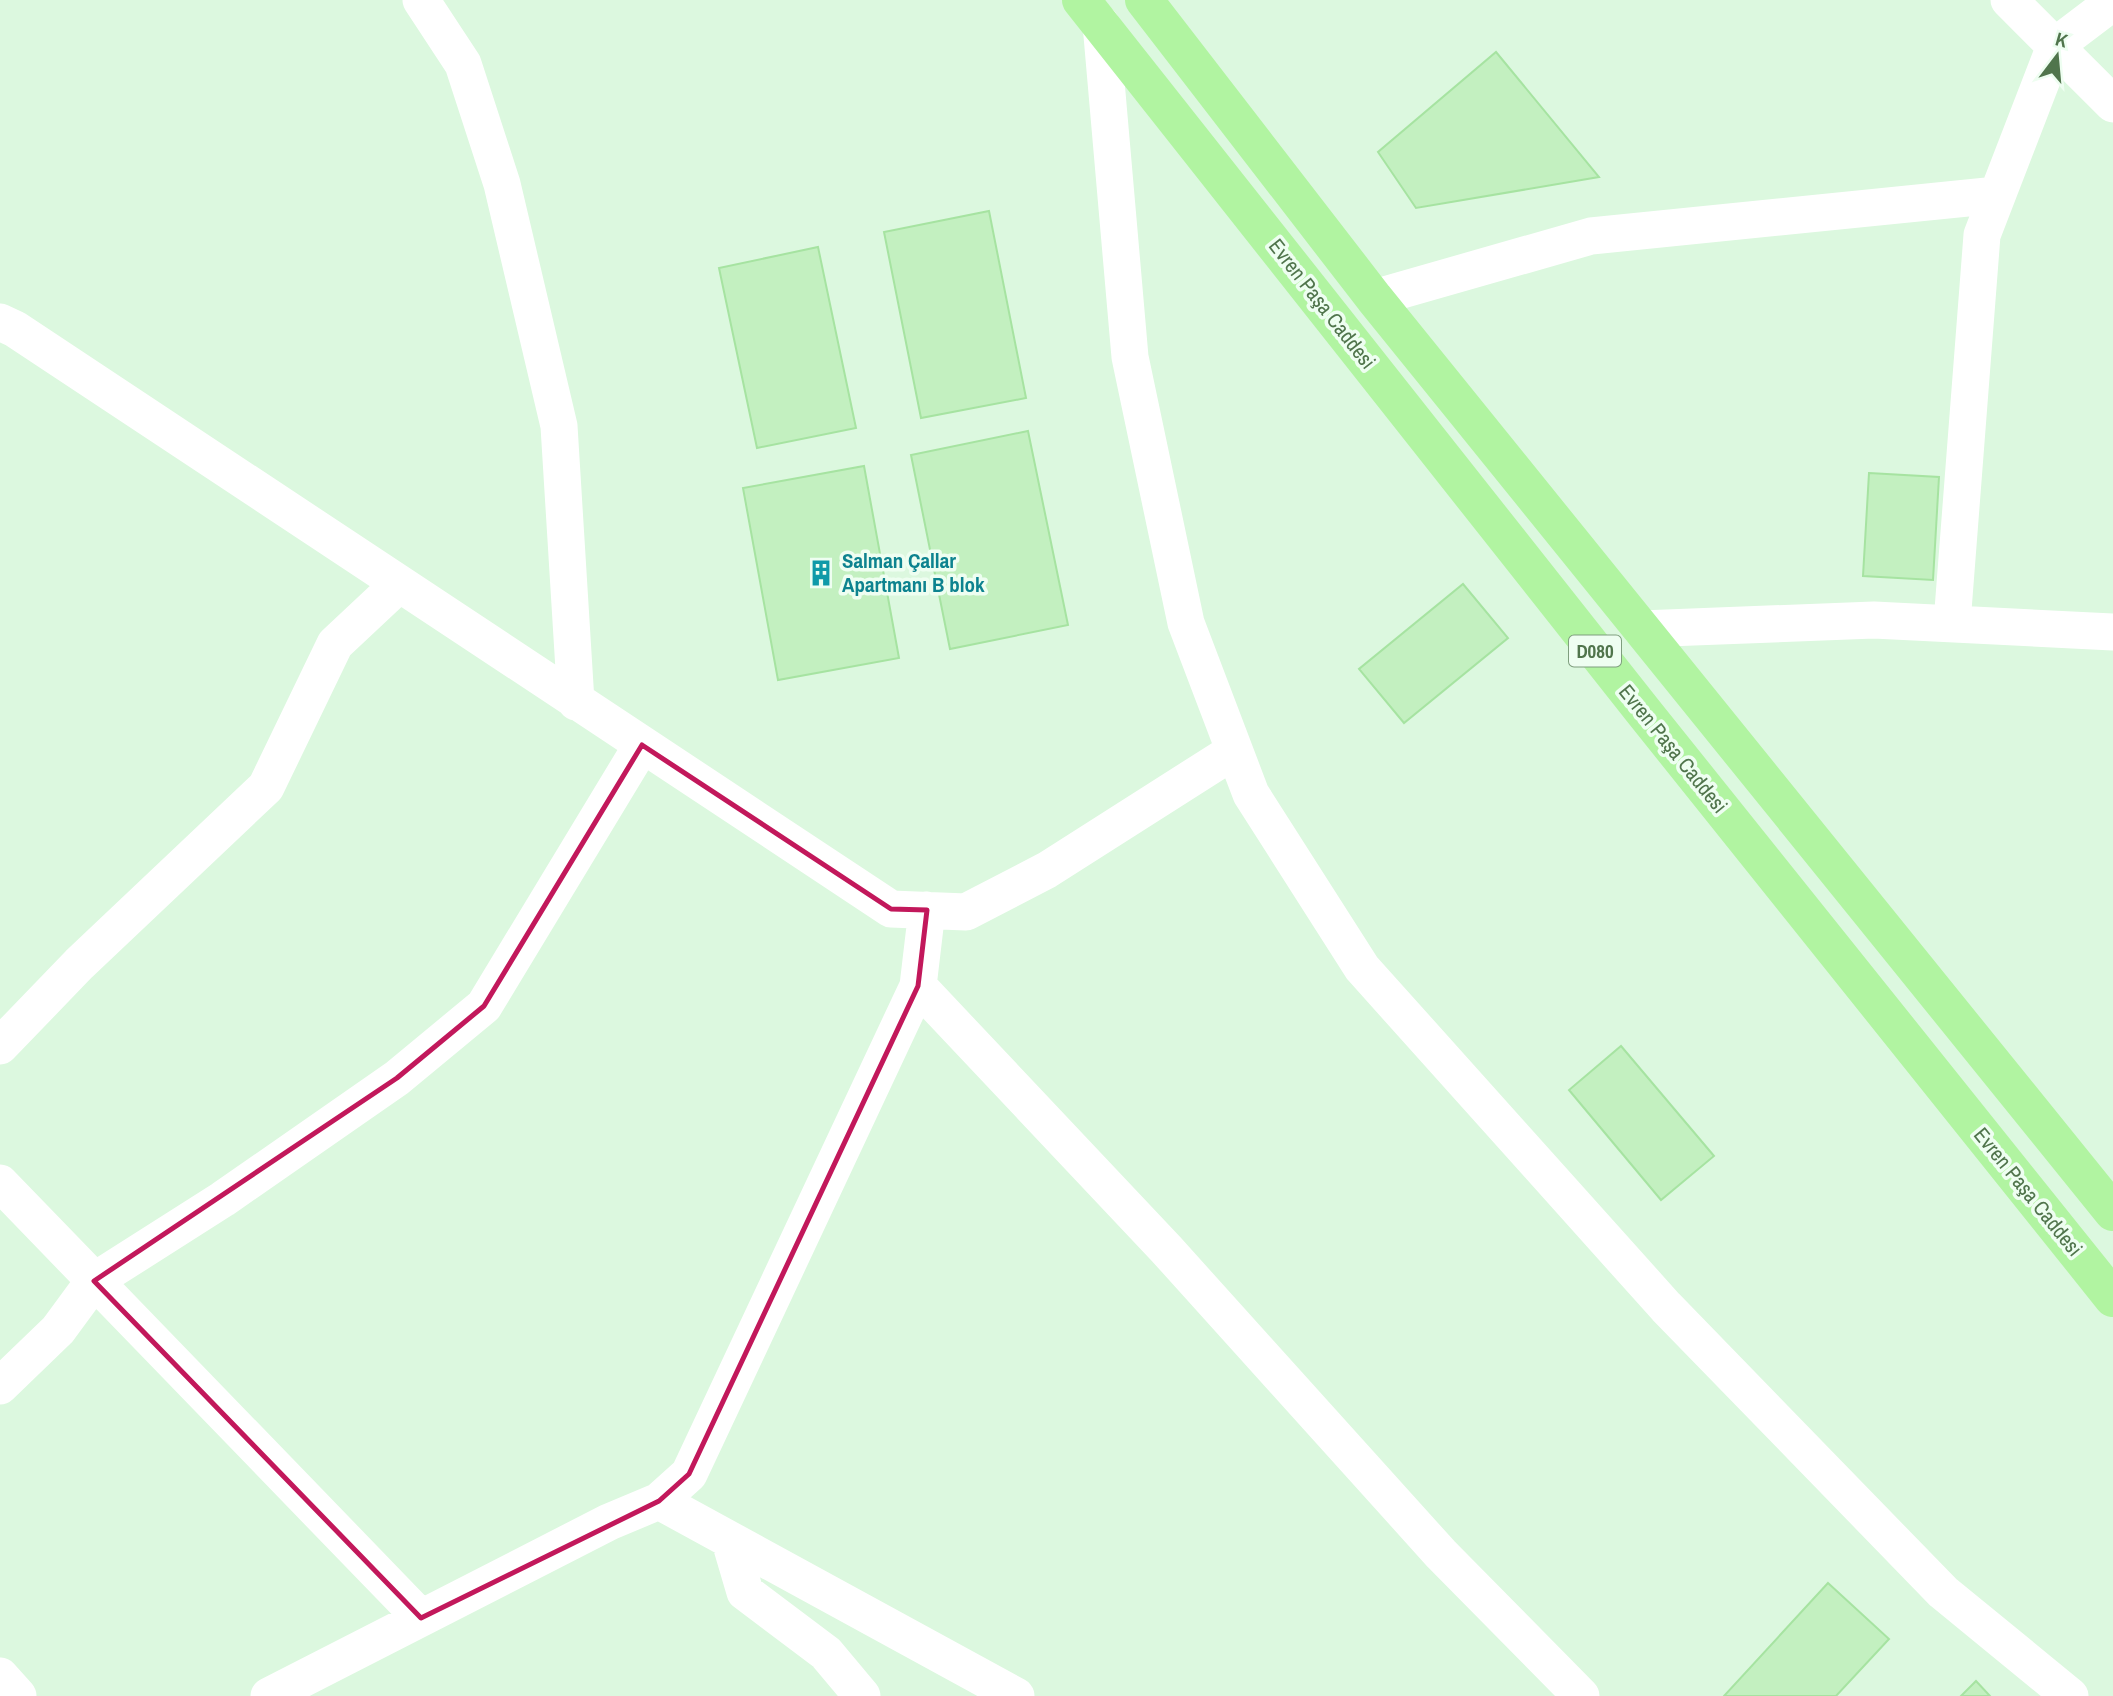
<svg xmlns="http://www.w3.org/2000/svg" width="2113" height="1696" viewBox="0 0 2113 1696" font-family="'Archivo Narrow',sans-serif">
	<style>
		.residential { fill: #dcf8df }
		.building { fill: #c3f0c0; stroke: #a6e3a1; stroke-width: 2 }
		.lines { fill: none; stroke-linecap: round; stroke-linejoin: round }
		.minor { stroke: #fff; stroke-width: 37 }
		.highway { stroke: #b1f4a1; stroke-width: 38 }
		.marked { fill: none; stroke: #c2185b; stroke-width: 5; stroke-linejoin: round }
		.labels { text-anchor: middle; stroke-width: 7; stroke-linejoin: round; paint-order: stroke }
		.shield { fill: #eefef1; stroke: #7f9e7e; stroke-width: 2 }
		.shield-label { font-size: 19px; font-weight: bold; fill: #50754c }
		.street-label { font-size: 21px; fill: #50754c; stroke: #eefef1 }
		.culture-label { font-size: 21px; font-weight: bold; fill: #0d838f; stroke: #eefef1; text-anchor: start }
	</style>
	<rect width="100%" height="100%" fill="#e8fceb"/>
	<path class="residential" d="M 0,0 L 2113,0 L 2113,1696 L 0,1696 Z"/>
	<path class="building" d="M 1496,52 L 1599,177 L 1416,208 L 1378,152 Z
		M 989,211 L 1026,398 L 921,418 L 884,232 Z
		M 818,247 L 856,428 L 757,448 L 719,268 Z
		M 1028,431 L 1068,625 L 950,649 L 911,455 Z
		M 864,466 L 899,658 L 778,680 L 743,488 Z
		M 1869,473 L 1939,477 L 1933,580 L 1863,576 Z
		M 1463,584 L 1508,638 L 1404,723 L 1359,669 Z
		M 1621,1046 L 1714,1156 L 1661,1200 L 1569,1090 Z
		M 1828,1583 L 1889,1639 L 1836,1696 L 1724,1696 Z
		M 1976,1681 L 1990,1696 L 1961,1696 Z"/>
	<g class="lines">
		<path class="minor" d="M 421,0 L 463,64 L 502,184 L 559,426 L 576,702
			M 2009,0 L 2113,104
			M 1101,24 L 1130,357 L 1186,623 L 1251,794 L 1362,968 L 1666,1307 L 1943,1592 L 2070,1696
			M 1374,298 L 1591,236 L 1997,195
			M 0,322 L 15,329 L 891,909 L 966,912 L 1047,870 L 1234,751
			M 1952,623 L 1982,235 L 2055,46 L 2113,2
			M 1641,629 L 1874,620 L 2113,632
			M 918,986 L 1166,1249 L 1441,1554 L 1581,1696
			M 0,1046 L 79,964 L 266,787 L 335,644 L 399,584
			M 0,1183 L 421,1618
			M 0,1386 L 58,1330 L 94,1281 L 223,1199 L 397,1078 L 484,1006 L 642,745
			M 659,1501 L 1016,1696
			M 730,1541 L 745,1592 L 826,1653 L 862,1696
			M 0,1676 L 18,1696
			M 269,1696 L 609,1522 L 659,1501 L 689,1474 L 918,986 L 927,910"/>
		<path class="highway" d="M 1081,0 L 1643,711 L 2113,1298
			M 1144,0 L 1374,298 L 2113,1212"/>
	</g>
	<path class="marked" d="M 642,745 L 891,909 L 927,910 L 918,986 L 689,1474 L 659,1501 L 421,1618 L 94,1281 L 397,1078 L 484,1006 Z"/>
	<defs>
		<g id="building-bare" transform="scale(2.1)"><path d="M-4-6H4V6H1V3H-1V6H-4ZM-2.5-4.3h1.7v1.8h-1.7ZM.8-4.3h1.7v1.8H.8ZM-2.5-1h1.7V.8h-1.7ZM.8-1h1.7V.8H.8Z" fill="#0f9aa8" stroke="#eefef1" stroke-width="2.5" paint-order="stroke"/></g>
	</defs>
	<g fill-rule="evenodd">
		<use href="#building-bare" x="821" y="573"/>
	</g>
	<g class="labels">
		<rect class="shield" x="1569" y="635.5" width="52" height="31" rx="5"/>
		<g class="shield-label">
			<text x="1595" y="658">D080</text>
		</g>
		<g class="street-label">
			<text transform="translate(1322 304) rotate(52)" y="7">Evren Paşa Caddesi</text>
			<text transform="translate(1673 749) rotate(51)" y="7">Evren Paşa Caddesi</text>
			<text transform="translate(2028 1192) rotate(51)" y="7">Evren Paşa Caddesi</text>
		</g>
		<g class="culture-label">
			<text x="842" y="568">Salman Çallar<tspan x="842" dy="24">Apartmanı B blok</tspan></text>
		</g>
	</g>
	<g transform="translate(2057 56) rotate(16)" stroke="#eefef1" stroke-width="5" paint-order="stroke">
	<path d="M0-5L12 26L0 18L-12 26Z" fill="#50754c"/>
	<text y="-10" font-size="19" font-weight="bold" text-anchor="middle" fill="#50754c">K</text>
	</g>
</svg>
